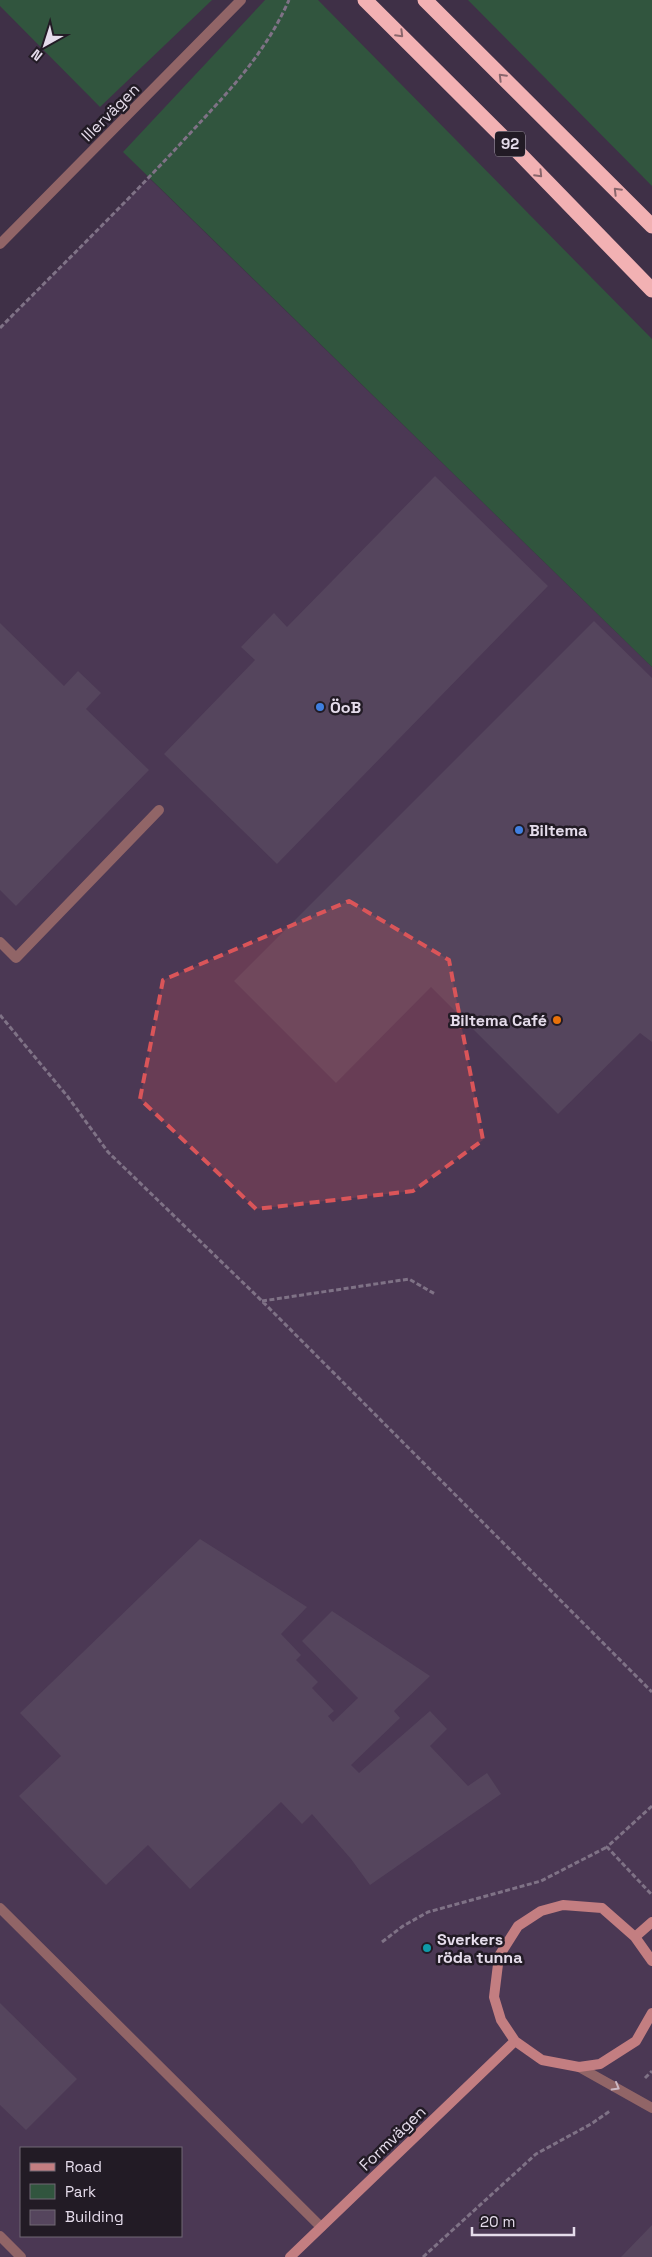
<svg xmlns="http://www.w3.org/2000/svg" width="652" height="2257" viewBox="0 0 652 2257" font-family="'Space Grotesk',sans-serif">
	<style>
		.built { fill: #4b3854; fill-rule: evenodd }
		.green { fill: #31553e }
		.building { fill: #55455d }
		.lines { fill: none; stroke-linecap: round; stroke-linejoin: round }
		.path { stroke: #7f7286; stroke-width: 3; stroke-dasharray: 5 2.5; stroke-linecap: butt }
		.lane { stroke: #916567; stroke-width: 10 }
		.street { stroke: #916567; stroke-width: 10 }
		.secondary { stroke: #c37e81; stroke-width: 10 }
		.highway { stroke: #f2b1b3; stroke-width: 15 }
		.oneway { stroke: #8a666c }
		.oneway2 { stroke: #ccb8c3 }
		.marked { fill: #da5559; fill-opacity: 0.2; stroke: #da5559; stroke-width: 4; stroke-dasharray: 10 6; stroke-linejoin: round }
		.shop-dot { fill: #3f7fe0; stroke: #221b25; stroke-width: 2 }
		.food-dot { fill: #e8710a; stroke: #221b25; stroke-width: 2 }
		.culture-dot { fill: #0f9aa8; stroke: #221b25; stroke-width: 2 }
		.labels { text-anchor: middle; stroke-width: 5; stroke-linejoin: round; paint-order: stroke }
		.shield { fill: #221b25; stroke: #aaa2b0; stroke-width: 1 }
		.shield-label { font-size: 15px; font-weight: bold; fill: #e5dceb }
		.street-label { font-size: 16px; fill: #e5dceb; stroke: #221b25 }
		.poi-label { font-size: 16px; font-weight: bold; fill: #e5dceb; stroke: #221b25; text-anchor: start }
	</style>
	<rect width="100%" height="100%" fill="#3f3047"/>
	<path class="built" d="M 149,178 L 652,667 L 652,2257 L 0,2257 L 0,328 ZM 21,2148 L 181,2148 L 181,2236 L 21,2236 Z"/>
	<path class="green" d="M 0,0 L 212,0 L 100,107 L 0,6 Z
		M 265,0 L 318,0 L 652,339 L 652,667 L 123,152 Z
		M 468,0 L 652,0 L 652,186 Z"/>
	<path class="building" d="M 435,476 L 548,586 L 277,864 L 164,754 L 255,660 L 241,647 L 274,613 L 287,627 Z
		M 594,621 L 652,678 L 652,1042 L 640,1033 L 558,1114 L 431,987 L 336,1083 L 234,981 Z
		M 0,623 L 64,686 L 78,671 L 101,693 L 86,709 L 149,770 L 16,906 L 0,890 Z
		M 200,1539 L 307,1607 L 281,1634 L 301,1655 L 296,1660 L 318,1682 L 312,1688 L 334,1711 L 328,1716 L 333,1722 L 358,1698 L 302,1641 L 332,1611 L 430,1676 L 394,1711 L 400,1718 L 351,1765 L 359,1773 L 430,1711 L 447,1729 L 430,1746 L 468,1786 L 487,1773 L 501,1794 L 370,1885 L 351,1859 L 312,1814 L 302,1824 L 281,1802 L 190,1889 L 148,1845 L 106,1885 L 19,1796 L 61,1756 L 20,1713 Z
		M 0,2003 L 77,2079 L 26,2130 L 0,2105 Z
		M 652,2225 L 652,2257 L 621,2257 Z"/>
	<g class="lines">
		<path class="path" d="M 0,328 C 61,266 124,205 183,141 C 225,95 263,58 289,0
			M 0,1015 L 68,1097 L 108,1152 L 262,1301 L 652,1692
			M 262,1301 L 409,1279 L 435,1294
			M 652,1806 L 607,1847 L 652,1895
			M 382,1942 L 403,1926 L 428,1912 L 541,1881 L 607,1847
			M 645,2078 L 652,2071
			M 423,2257 L 536,2154 L 591,2124 L 610,2111"/>
		<path class="lane" d="M 0,942 L 16,958 L 159,810
			M 0,1908 L 321,2227
			M 0,2236 L 21,2257"/>
		<path class="street" d="M 0,244 L 241,0
			M 579,2067 L 652,2108"/>
		<path class="secondary" d="M 635,1937 L 652,1922
			M 652,1961 L 635,1937 L 602,1908 L 563,1905 L 541,1911 L 518,1926 L 499,1956 L 494,1997 L 501,2020 L 515,2041 L 542,2060 L 579,2067 L 600,2064 L 636,2041 L 652,2013
			M 290,2257 L 515,2041"/>
		<path class="highway" d="M 365,0 L 520,154 L 652,290
			M 425,0 L 652,226"/>
	</g>
	<defs><path id="oneway-chevron" d="M-2-3.5L2.5 0L-2 3.5" fill="none" stroke-width="1.6" stroke-linecap="round" stroke-linejoin="round" transform="scale(1.25)"/></defs>
	<g class="oneway">
		<use href="#oneway-chevron" transform="translate(400 34) rotate(45)"/>
		<use href="#oneway-chevron" transform="translate(502 77) rotate(-135)"/>
		<use href="#oneway-chevron" transform="translate(539 174) rotate(46)"/>
		<use href="#oneway-chevron" transform="translate(617 191) rotate(-135)"/>
	</g>
	<use class="oneway2" href="#oneway-chevron" transform="translate(616 2087) rotate(30)"/>
	<path class="marked" d="M 349,901 L 449,960 L 483,1140 L 413,1191 L 256,1209 L 140,1099 L 163,980 Z"/>
	<g class="shop-dot">
		<circle cx="320" cy="707" r="5"/>
		<circle cx="519" cy="830" r="5"/>
	</g>
	<circle class="food-dot" cx="557" cy="1020" r="5"/>
	<circle class="culture-dot" cx="427" cy="1948" r="5"/>
	<g class="labels">
		<rect class="shield" x="495" y="131.5" width="30" height="25" rx="4"/>
		<g class="shield-label">
			<text x="510" y="149">92</text>
		</g>
		<g class="street-label">
			<text transform="translate(110 112) rotate(-45)" y="6">Illervägen</text>
			<text transform="translate(392 2138) rotate(-44)" y="6">Formvägen</text>
		</g>
		<g class="poi-label">
			<text x="330" y="713">ÖoB</text>
			<text x="529" y="836">Biltema</text>
			<text x="547" y="1026" text-anchor="end">Biltema Café</text>
			<text x="437" y="1945">Sverkers<tspan x="437" dy="18">röda tunna</tspan></text>
		</g>
	</g>
	<rect x="20" y="2147" width="162" height="90" fill="#221b25" stroke="#706874"/>
	<rect x="30" y="2163" width="25" height="8" fill="#c37e81" stroke="#706874"/>
	<text x="65" y="2172" font-size="15" fill="#e5dceb">Road</text>
	<rect x="30" y="2184" width="25" height="15" fill="#31553e" stroke="#706874"/>
	<text x="65" y="2197" font-size="15" fill="#e5dceb">Park</text>
	<rect x="30" y="2210" width="25" height="15" fill="#55455d" stroke="#706874"/>
	<text x="65" y="2222" font-size="15" fill="#e5dceb">Building</text>
	<g transform="translate(45 45) rotate(219)" stroke="#221b25" stroke-width="4" paint-order="stroke">
	<path d="M0-4L9 19L0 12L-9 19Z" fill="#e5dceb"/>
	<text y="-8" font-size="14" font-weight="bold" text-anchor="middle" fill="#e5dceb">N</text>
	</g>
	<path d="M472 2227v8h102v-8" fill="none" stroke="#e5dceb" stroke-width="2.5"/>
	<text x="480" y="2227" font-size="15" fill="#e5dceb" stroke="#221b25" stroke-width="4" paint-order="stroke">20 m</text>
</svg>
